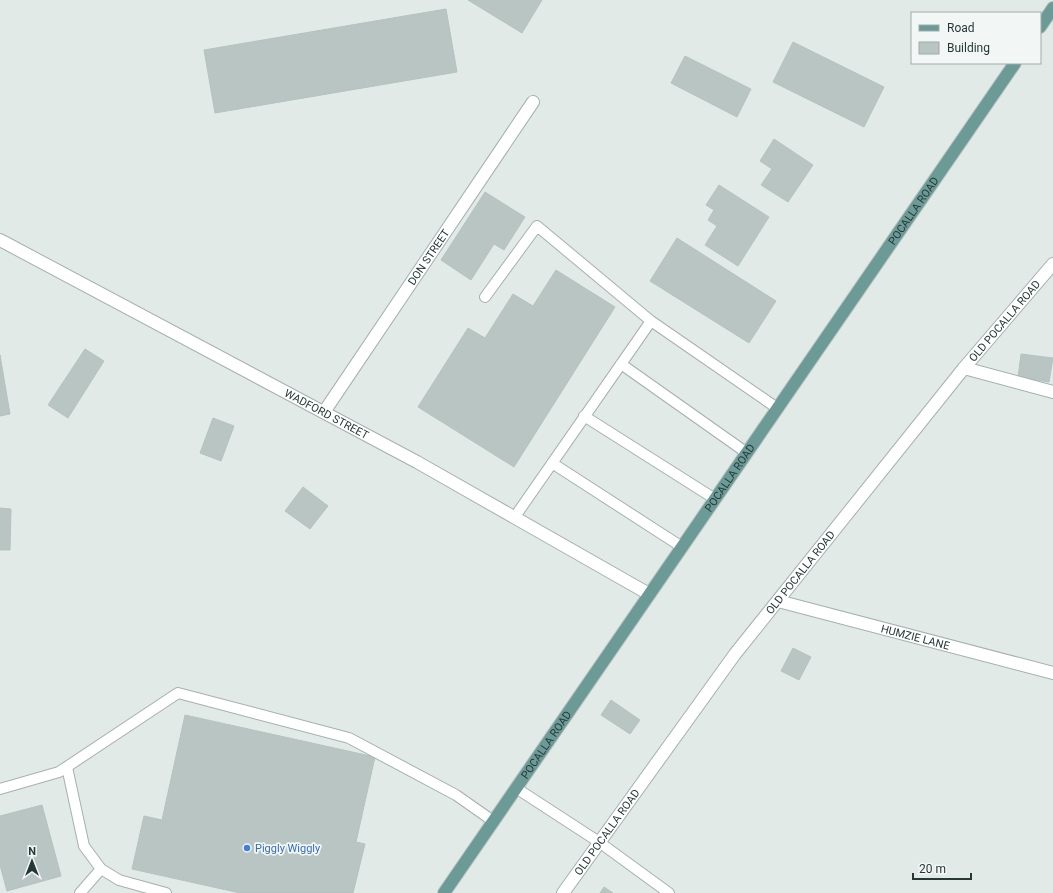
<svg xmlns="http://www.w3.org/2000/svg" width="1053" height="893" viewBox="0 0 1053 893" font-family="Roboto,sans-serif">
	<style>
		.building { fill: #b8c5c2; stroke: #b5c3c0 }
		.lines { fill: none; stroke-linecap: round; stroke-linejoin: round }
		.lane-casing { stroke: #a5b1af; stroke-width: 12 }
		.street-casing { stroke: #a5b1af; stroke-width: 14 }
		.primary-casing { stroke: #bdc4c3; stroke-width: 14 }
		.lane { stroke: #fff; stroke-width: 10 }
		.street { stroke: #fff; stroke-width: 12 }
		.primary { stroke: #6c9b97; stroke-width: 12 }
		.shop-dot { fill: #3f7fe0; stroke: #f2f7f6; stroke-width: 1.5 }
		.labels { text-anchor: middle; stroke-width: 3.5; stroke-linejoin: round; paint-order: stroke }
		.street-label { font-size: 11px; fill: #243937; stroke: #f2f7f6 }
		.shop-label { font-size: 11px; fill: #366cbe; stroke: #f2f7f6; text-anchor: start }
	</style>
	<rect width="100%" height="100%" fill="#e2eae8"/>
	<path class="building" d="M 468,0 L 542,0 L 522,33 Z
		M 446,9 L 457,72 L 215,113 L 204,50 Z
		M 793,42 L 884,87 L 864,127 L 773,82 Z
		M 685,56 L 751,89 L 737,117 L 671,83 Z
		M 774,139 L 813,165 L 788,202 L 761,185 L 772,169 L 760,161 Z
		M 719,185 L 769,217 L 738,266 L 705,245 L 717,226 L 708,220 L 714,210 L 706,205 Z
		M 485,192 L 525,217 L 504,250 L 494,244 L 471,280 L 441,260 Z
		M 677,238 L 776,301 L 749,343 L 650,281 Z
		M 556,270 L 615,307 L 514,467 L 418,407 L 468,328 L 485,338 L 513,294 L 533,306 Z
		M 85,349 L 104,361 L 68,418 L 48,405 Z
		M 1021,354 L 1053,358 L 1049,382 L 1018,377 Z
		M 0,355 L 10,414 L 0,416 Z
		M 213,418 L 234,426 L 221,461 L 200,453 Z
		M 303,487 L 328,506 L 310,529 L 285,511 Z
		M 0,508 L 11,509 L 10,550 L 0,550 Z
		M 793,648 L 811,657 L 799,680 L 781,671 Z
		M 611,700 L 640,720 L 630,734 L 601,715 Z
		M 185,715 L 375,757 L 356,842 L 365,844 L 353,893 L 240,893 L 132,869 L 144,816 L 162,820 Z
		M 42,805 L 61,876 L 7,891 L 0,865 L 0,816 Z
		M 604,887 L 613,893 L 600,893 Z"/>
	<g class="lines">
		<g class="lane-casing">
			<path id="lane" d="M 485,297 L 537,226 L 651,321
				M 621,364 L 747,453
				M 584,416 L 715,499
				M 552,463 L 682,547
				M 514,518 L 651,321 L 777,408
				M 67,767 L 84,846 L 101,869 L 119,880 L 166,893
				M 516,788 L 599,842 L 669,893
				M 0,789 L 59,772 L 178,693 L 349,738 L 456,795 L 493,821
				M 80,893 L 101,869"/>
		</g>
		<g class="street-casing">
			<g id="street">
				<path id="s1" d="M 0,240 L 417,462 L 649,594"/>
				<path d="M 964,368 L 1053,392"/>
				<path id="s2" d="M 324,412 L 533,102"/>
				<path id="s3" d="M 778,601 L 1053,673"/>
				<path id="s4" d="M 563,893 L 735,654 L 964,368 L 1053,264"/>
			</g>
		</g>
		<g class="primary-casing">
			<g id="primary">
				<path d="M 1040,27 L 1053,8"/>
				<path id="s5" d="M 444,893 L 1015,63"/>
			</g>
		</g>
		<use href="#lane" class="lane"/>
		<use href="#street" class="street"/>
		<use href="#primary" class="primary"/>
	</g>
	<circle class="shop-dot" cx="247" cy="848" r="4"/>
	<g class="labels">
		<g class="street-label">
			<text dy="4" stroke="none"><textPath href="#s5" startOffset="828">POCALLA ROAD</textPath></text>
			<text dy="4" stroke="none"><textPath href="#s2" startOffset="187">DON STREET</textPath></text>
			<text dy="4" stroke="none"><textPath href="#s4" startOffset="723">OLD POCALLA ROAD</textPath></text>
			<text dy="4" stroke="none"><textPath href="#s1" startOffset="370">WADFORD STREET</textPath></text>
			<text dy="4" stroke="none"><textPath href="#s5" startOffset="504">POCALLA ROAD</textPath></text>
			<text dy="4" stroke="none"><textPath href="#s4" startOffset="399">OLD POCALLA ROAD</textPath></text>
			<text dy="4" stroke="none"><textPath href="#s3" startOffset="142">HUMZIE LANE</textPath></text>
			<text dy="4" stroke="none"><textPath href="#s5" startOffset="180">POCALLA ROAD</textPath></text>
			<text dy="4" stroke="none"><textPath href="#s4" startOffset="75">OLD POCALLA ROAD</textPath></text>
		</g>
		<g class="shop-label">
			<text x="255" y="852">Piggly Wiggly</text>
		</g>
	</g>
	<rect x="911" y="12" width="130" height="52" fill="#f2f7f6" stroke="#a0abaa"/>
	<rect x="919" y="25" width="20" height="6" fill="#6c9b97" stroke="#a0abaa"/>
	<text x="947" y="32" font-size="12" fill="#243937">Road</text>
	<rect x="919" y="42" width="20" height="12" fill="#b8c5c2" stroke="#a0abaa"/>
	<text x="947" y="52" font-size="12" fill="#243937">Building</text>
	<g transform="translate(32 861)" stroke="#f2f7f6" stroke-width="3" paint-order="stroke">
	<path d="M0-3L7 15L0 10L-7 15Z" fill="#243937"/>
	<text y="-6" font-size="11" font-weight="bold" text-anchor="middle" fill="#243937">N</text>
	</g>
	<path d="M913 873v6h58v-6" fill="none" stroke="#243937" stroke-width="2"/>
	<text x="919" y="873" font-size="12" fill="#243937" stroke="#f2f7f6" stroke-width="3" paint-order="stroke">20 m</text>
</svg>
